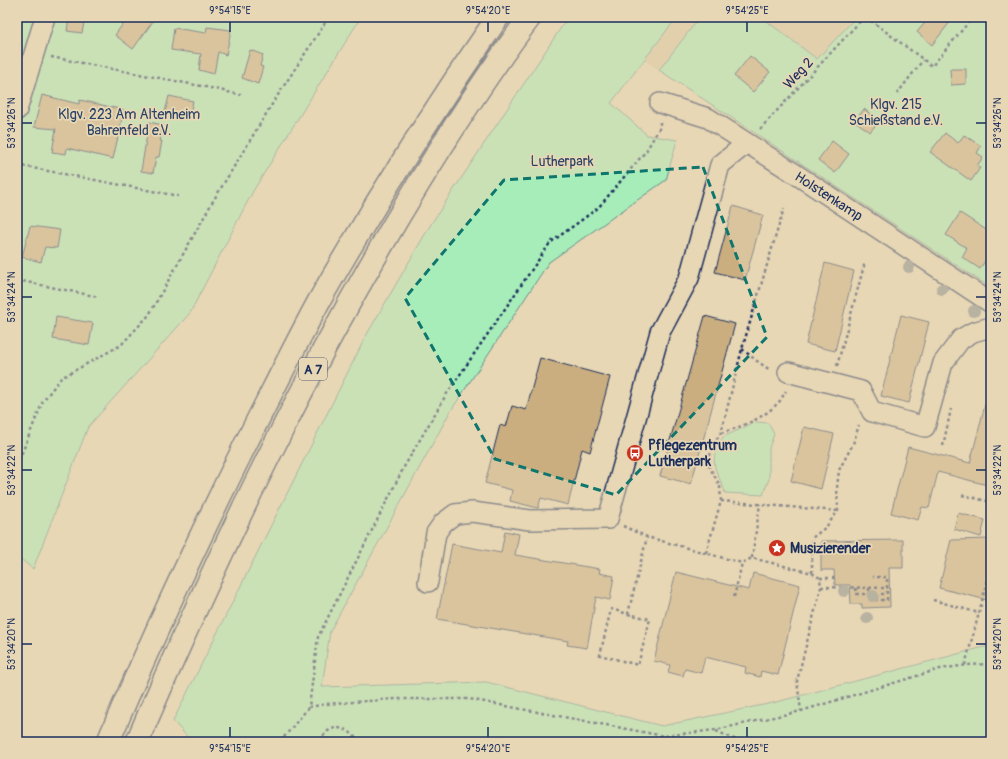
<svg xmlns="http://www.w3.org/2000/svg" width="1008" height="759" viewBox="0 0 1008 759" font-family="Pangolin,sans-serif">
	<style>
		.built { fill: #dbc8a3 }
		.green { fill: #a7edb9; stroke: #618e8c }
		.building { fill: #caae80; stroke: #1b2f5e }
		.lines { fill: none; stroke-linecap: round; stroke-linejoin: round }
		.minor-casing { stroke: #1b2f5e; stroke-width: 22 }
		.highway-casing { stroke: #1b2f5e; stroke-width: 25 }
		.path { stroke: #1b2f5e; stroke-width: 2.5; stroke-dasharray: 3 3; stroke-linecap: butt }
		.minor { stroke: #e8d7b4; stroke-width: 19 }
		.highway { stroke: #e8d7b4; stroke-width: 22 }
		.tree { fill: #7f858a }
		.marked { fill: none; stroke: #0f766e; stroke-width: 3; stroke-dasharray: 8 5; stroke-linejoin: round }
		.ticks { fill: none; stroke: #1b2f5e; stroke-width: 1.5 }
		.labels { text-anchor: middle; stroke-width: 3.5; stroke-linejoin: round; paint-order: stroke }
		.shield { fill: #e8d7b4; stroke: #586178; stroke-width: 1 }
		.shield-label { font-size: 13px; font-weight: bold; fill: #1b2f5e }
		.street-label { font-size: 14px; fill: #1b2f5e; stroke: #e8d7b4 }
		.park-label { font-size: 14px; fill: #294267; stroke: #e8d7b4 }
		.poi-label { font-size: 14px; font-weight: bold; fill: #1b2f5e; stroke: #e8d7b4; text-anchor: start }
		.neatline { fill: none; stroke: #1b2f5e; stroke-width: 1.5 }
		.ticks-label { font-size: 10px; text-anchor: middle; fill: #1b2f5e }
	</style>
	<rect width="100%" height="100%" fill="#e8d7b4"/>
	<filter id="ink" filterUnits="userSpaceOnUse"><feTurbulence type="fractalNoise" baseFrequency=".025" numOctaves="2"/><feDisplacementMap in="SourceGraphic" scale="8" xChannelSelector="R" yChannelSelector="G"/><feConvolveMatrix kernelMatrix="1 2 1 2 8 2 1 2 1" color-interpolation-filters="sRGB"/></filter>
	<g filter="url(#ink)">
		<path class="built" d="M 677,17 L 700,17 L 659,70 L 644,60 Z
			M 761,17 L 856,17 L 817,59 Z"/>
		<path class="green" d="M 17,17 L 361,17 L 253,191 L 190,313 L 88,427 L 33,569 L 17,556 Z
			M 568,17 L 677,17 L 611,103 L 647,135 L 677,140 L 666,180 L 549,262 L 450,412 L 330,631 L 322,687 L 486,682 L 662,726 L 773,703 L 984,647 L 991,647 L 991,742 L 192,742 L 173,721 L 366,336 L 431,224 Z
			M 700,17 L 761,17 L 817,59 L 856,17 L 991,17 L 991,288 L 659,70 Z
			M 756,422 L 768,423 L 774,434 L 769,448 L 769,479 L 763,495 L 725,493 C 723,484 720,481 717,473 C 711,458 716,451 723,437 Z"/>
		<path class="building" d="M 69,17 L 85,17 L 82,33 L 67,31 Z
			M 128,17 L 156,17 L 133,49 L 115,35 Z
			M 930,17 L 954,17 L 932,45 L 917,32 Z
			M 207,27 L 231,30 L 226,55 L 218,52 L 214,74 L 199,70 L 201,54 L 171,50 L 174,28 L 206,33 Z
			M 250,50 L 263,55 L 260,66 L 263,67 L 258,84 L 242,78 Z
			M 750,56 L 770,72 L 753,92 L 734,76 Z
			M 950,69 L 966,69 L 966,84 L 951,85 Z
			M 42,95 L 79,104 L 80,100 L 124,110 L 113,159 L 67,148 L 66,154 L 52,152 L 56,129 L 34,127 Z
			M 169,96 L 193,101 L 189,118 L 165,112 Z
			M 864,109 L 879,121 L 870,132 L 855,121 Z
			M 149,122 L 163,125 L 160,141 L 162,141 L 159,157 L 156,157 L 153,173 L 141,171 Z
			M 945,133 L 958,143 L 964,135 L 981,146 L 977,153 L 983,157 L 977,166 L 980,168 L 971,181 L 930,152 Z
			M 832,141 L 849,154 L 835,173 L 818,160 Z
			M 733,206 L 763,215 L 745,280 L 715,272 Z
			M 960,213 L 991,233 L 991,251 L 980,269 L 962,257 L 967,248 L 946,235 Z
			M 30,226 L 60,230 L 57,248 L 45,247 L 41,262 L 22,257 Z
			M 825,263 L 854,271 L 835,351 L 806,344 Z
			M 901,315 L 929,322 L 909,403 L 881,396 Z
			M 705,316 L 735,324 L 691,484 L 660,476 Z
			M 56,317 L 93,323 L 89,345 L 53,339 Z
			M 540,358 L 610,377 L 590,452 L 582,449 L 568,505 L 541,498 L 538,508 L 510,501 L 512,490 L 485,483 L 500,425 L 506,427 L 512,406 L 526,410 Z
			M 986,401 L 991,402 L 991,486 L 938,472 L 929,508 L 922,507 L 918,520 L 891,513 L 908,447 L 970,463 Z
			M 804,427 L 834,434 L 821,489 L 791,481 Z
			M 958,513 L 985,520 L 981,537 L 954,529 Z
			M 505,531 L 519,534 L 515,555 L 600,569 L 599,573 L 614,576 L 610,600 L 596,597 L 587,648 L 567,645 L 568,641 L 437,619 L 452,544 L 501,553 Z
			M 991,539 L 991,601 L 939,588 L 951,540 Z
			M 903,540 L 903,568 L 889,568 L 890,607 L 862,608 L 862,604 L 851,604 L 850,585 L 835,585 L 834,570 L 821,570 L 821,541 Z
			M 676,572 L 749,590 L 753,573 L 800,585 L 778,675 L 761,671 L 760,677 L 745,673 L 746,667 L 705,657 L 701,673 L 685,669 L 683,676 L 668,672 L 670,665 L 654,661 Z"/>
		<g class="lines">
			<g class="minor-casing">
				<path id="minor" d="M 660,103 L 708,118 L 794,173 L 991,303
					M 17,110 L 45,17
					M 788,372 L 861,391 L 872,412 L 925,427 L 943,363 L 961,339 L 973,332 L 991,327
					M 428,582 L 436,533 L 443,523 L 455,514 L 472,512 L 530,520 L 608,519 L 660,332 L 689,278 L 720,165 L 747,143"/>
			</g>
			<g class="highway-casing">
				<path id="highway" d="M 108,742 C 151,640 198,540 247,441 C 271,394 294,347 319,301 C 374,204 434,109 498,17
					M 137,742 C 220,550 310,361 419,183 C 454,126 490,70 530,17"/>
			</g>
			<path class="path" d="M 866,17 L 932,66 L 973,17
				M 51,57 L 206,87 L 241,95
				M 897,94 L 923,60
				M 760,129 L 864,17
				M 17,165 L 178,196
				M 17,280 L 99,297
				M 742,349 L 757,361 L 770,370
				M 837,366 L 865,262
				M 721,433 C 741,427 762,419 777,404 C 781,401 783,395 786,391
				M 943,446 L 951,409
				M 17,465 L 43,401 L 61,378 L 121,345 L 149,315 L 213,201 L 274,101 L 329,17
				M 962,495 L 991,502
				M 721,501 L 837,511
				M 623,526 L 647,537 L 742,563 L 752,558 L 812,573 L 820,578 L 821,587 L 797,681 L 801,711
				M 706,553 L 721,501 L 720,486 L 709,466 L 710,455 L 714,443 L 721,433 L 742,349 L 784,208
				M 752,558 L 760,504
				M 812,573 L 812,538 L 826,527 L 838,511 L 837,488 L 839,470 L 853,444 L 859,425
				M 820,578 L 834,578
				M 821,587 L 887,588 L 887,577 L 873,577
				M 856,588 L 856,594 L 869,594 L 870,600 L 887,600 L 887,588
				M 869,588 L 869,594 L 887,594
				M 734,597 L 742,563
				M 933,600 L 979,613 L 991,565
				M 628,614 L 650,619 L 638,665 L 600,655 L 611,609 L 628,614 L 647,537
				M 965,665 L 979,613
				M 309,707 L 326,704 L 395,699 L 469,699 L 664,736 L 715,730 L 801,711 L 940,669 L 967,665 L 991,664
				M 716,731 L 741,742
				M 280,742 L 309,707 L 318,637 L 404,467 L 446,395 L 550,243 L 598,208 L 646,151 L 660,127 L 660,122
				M 321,742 C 326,722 350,725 358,742
				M 981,742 L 991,737"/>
			<use href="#minor" class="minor"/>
			<use href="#highway" class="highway"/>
		</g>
		<g class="tree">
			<circle cx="909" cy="267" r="6"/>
			<circle cx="942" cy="289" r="6"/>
			<circle cx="974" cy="311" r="6"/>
			<circle cx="844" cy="591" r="6"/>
			<circle cx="873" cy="596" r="6"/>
			<circle cx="867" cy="618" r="6"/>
		</g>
	</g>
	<path d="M0 0H1008V759H0ZM 703,167 L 767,337 L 616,495 L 495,459 L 405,298 L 504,180 Z" fill="#e8d7b4" fill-opacity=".55" fill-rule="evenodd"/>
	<path class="marked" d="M 703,167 L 767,337 L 616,495 L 495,459 L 405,298 L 504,180 Z"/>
	<path class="ticks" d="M 230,22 L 230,32M 488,22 L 488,32M 747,22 L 747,32M 22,123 L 32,123M 976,123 L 986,123M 22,297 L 32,297M 976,297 L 986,297M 22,470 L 32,470M 976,470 L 986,470M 22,644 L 32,644M 976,644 L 986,644M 230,727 L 230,737M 488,727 L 488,737M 747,727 L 747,737"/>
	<defs>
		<g id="bus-disc" transform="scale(0.9)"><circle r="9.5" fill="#c8321e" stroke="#e8d7b4"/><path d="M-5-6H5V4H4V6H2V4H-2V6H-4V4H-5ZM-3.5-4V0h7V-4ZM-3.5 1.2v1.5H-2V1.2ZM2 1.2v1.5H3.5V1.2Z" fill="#fff"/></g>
		<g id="sight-disc" transform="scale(0.9)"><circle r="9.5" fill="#c8321e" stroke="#e8d7b4"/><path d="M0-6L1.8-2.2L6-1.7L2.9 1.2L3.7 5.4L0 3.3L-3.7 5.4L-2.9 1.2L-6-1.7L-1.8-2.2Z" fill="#fff"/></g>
	</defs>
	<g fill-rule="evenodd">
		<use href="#bus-disc" x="635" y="453"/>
		<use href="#sight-disc" x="777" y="548"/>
	</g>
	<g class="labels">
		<rect class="shield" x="299" y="358" width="28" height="22" rx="3"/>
		<g class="shield-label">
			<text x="313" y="374">A 7</text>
		</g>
		<g class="street-label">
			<text transform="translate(798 73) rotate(-47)" y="5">Weg 2</text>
			<text transform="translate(829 196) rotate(33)" y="5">Holstenkamp</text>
		</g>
		<g class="park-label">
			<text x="896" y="109">Klgv. 215<tspan x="896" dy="16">Schießstand e.V.</tspan></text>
			<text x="129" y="119">Klgv. 223 Am Altenheim<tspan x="129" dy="16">Bahrenfeld e.V.</tspan></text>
			<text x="562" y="166">Lutherpark</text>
		</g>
		<g class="poi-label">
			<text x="648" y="450">Pflegezentrum<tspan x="648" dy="16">Lutherpark</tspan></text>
			<text x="790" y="553">Musizierender</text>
		</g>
	</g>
	<rect width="1008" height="759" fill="none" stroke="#e8d7b4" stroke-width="44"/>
	<rect x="22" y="22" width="964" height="715" class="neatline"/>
	<g class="ticks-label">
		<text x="230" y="14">9°54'15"E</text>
		<text x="488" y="14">9°54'20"E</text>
		<text x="747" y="14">9°54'25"E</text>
		<text transform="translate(11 123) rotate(-90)" y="4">53°34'26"N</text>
		<text transform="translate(997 123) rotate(-90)" y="4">53°34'26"N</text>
		<text transform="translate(11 297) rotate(-90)" y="4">53°34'24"N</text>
		<text transform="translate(997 297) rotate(-90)" y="4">53°34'24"N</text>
		<text transform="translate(11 470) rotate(-90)" y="4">53°34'22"N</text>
		<text transform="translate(997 470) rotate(-90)" y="4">53°34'22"N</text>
		<text transform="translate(11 644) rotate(-90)" y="4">53°34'20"N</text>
		<text transform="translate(997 644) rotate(-90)" y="4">53°34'20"N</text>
		<text x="230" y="752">9°54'15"E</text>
		<text x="488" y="752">9°54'20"E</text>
		<text x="747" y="752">9°54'25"E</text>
	</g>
</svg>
